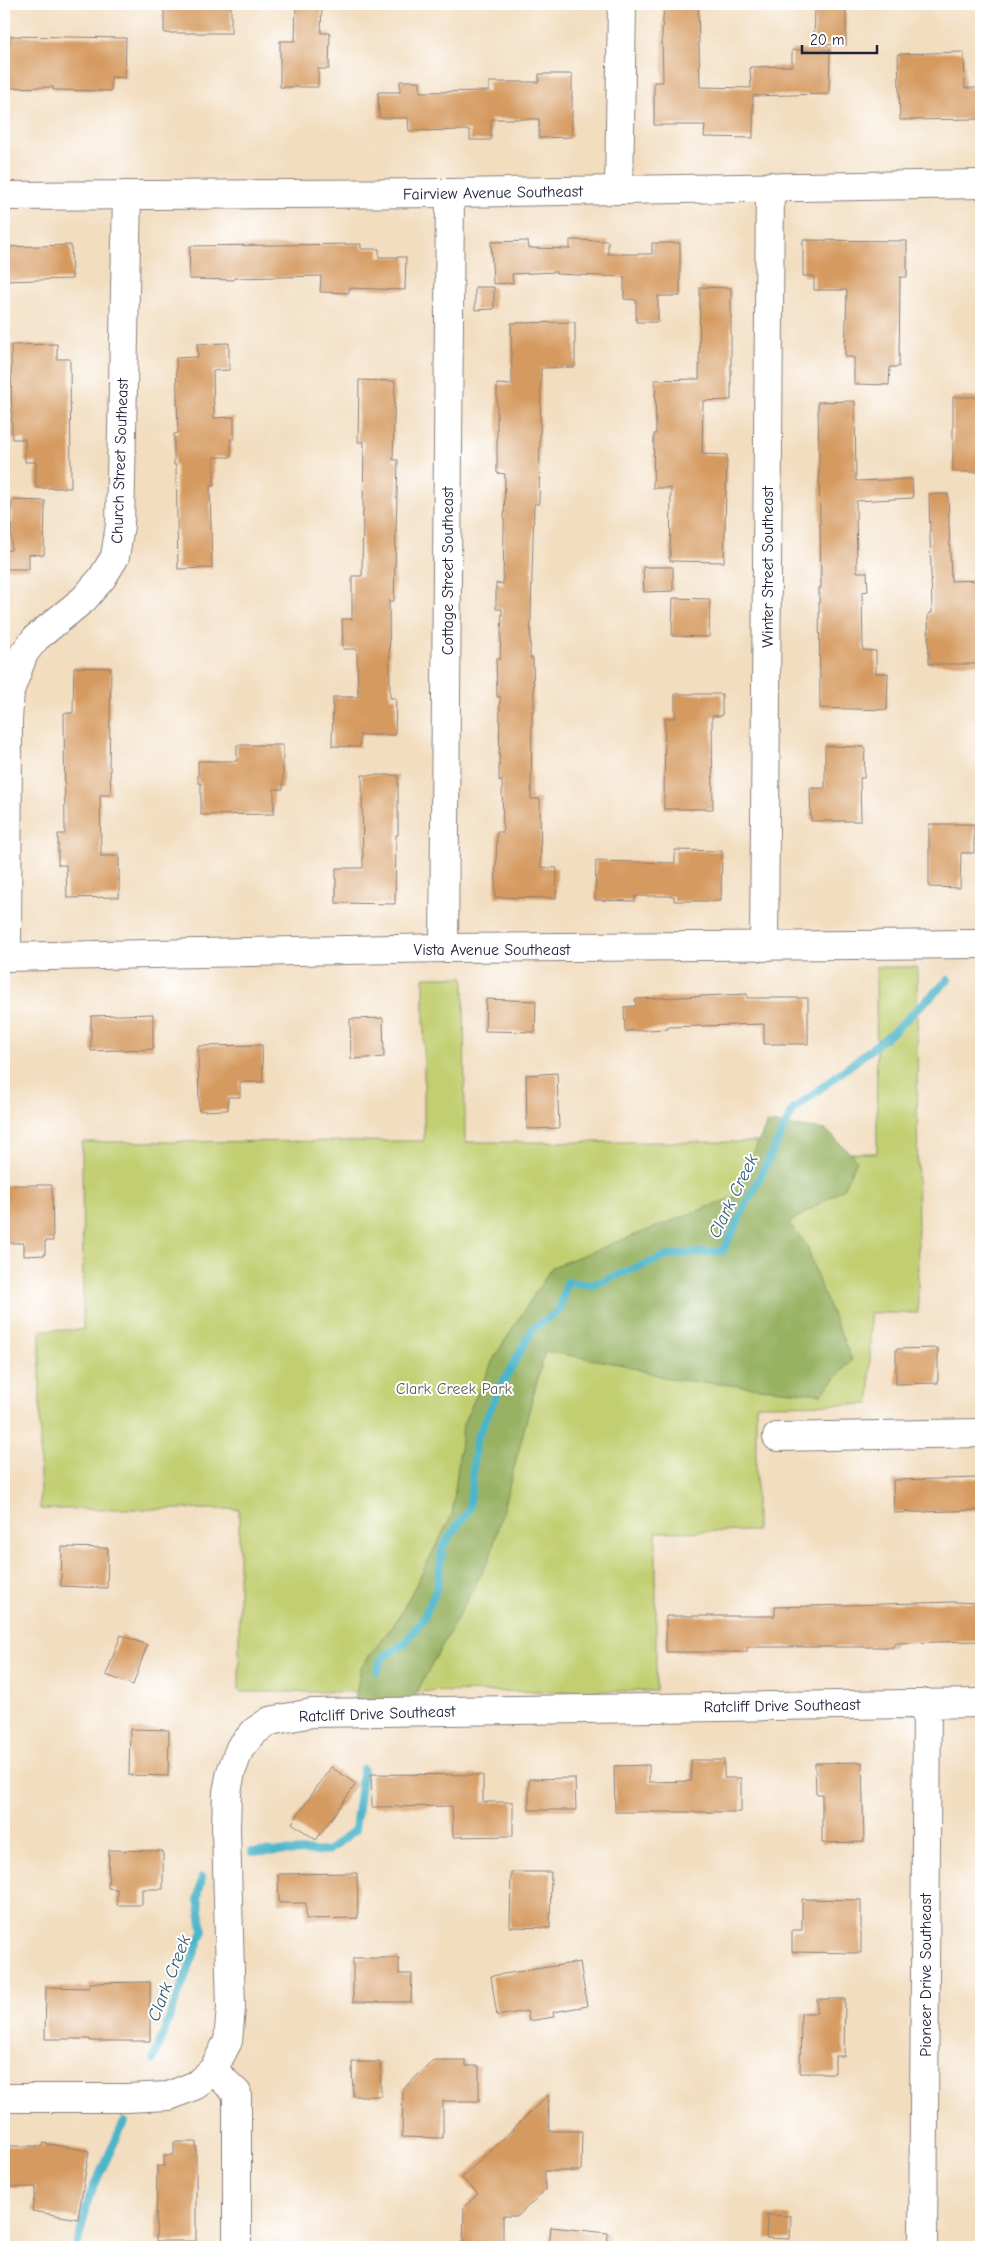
<svg xmlns="http://www.w3.org/2000/svg" width="985" height="2251" viewBox="0 0 985 2251" font-family="'Comic Neue',sans-serif">
	<style>
		.green { fill: #c1cf71; stroke: #727856 }
		.forest { fill: #98b263; stroke: #5d6a4f }
		.lines { fill: none; stroke-linecap: round; stroke-linejoin: round }
		.stream { stroke: #4bb5c9; stroke-width: 8 }
		.building { fill: #d59a5e }
		.minor-casing { stroke: #8a807d; stroke-width: 30 }
		.major-casing { stroke: #8a807d; stroke-width: 30 }
		.minor { stroke: #fff; stroke-width: 28 }
		.major { stroke: #fff; stroke-width: 28 }
		.labels { text-anchor: middle; stroke-width: 4; stroke-linejoin: round; paint-order: stroke }
		.street-label { font-size: 16px; fill: #22223b; stroke: #fff }
		.park-label { font-size: 16px; fill: #5a5f4e; stroke: #fff }
		.water-label { font-size: 18px; font-style: italic; fill: #325d74; stroke: #fff }
	</style>
	<rect width="100%" height="100%" fill="#fff"/>
	<filter id="ink" filterUnits="userSpaceOnUse"><feTurbulence type="fractalNoise" baseFrequency=".02" numOctaves="2"/><feDisplacementMap in="SourceGraphic" scale="10" xChannelSelector="R" yChannelSelector="G"/><feConvolveMatrix kernelMatrix="1 2 1 2 8 2 1 2 1" color-interpolation-filters="sRGB"/></filter>
	<filter id="wash" filterUnits="userSpaceOnUse"><feTurbulence type="fractalNoise" baseFrequency=".0096" numOctaves="4" result="noise"/><feDisplacementMap in="SourceGraphic" scale="20" xChannelSelector="R" yChannelSelector="G"/><feGaussianBlur stdDeviation="1.12" result="paint"/><feColorMatrix in="noise" values="0 0 0 0 0 0 0 0 0 0 0 0 0 0 0 0 0 1.4 0 .05"/><feComposite in="paint" operator="in"/></filter>
	<g filter="url(#wash)">
		<rect width="100%" height="100%" fill="#f2ddbf"/>
		<path class="green" d="M 876,967 L 917,967 L 918,1313 L 870,1313 L 870,1404 L 756,1405 L 756,1531 L 656,1532 L 656,1691 L 239,1692 L 239,1509 L 40,1509 L 40,1330 L 83,1330 L 82,1142 L 424,1141 L 424,977 L 464,977 L 465,1142 L 768,1142 L 769,1153 L 877,1153 Z"/>
		<path class="forest" d="M 767,1123 L 826,1130 L 857,1160 L 843,1189 L 789,1223 L 807,1246 L 821,1288 L 852,1360 L 821,1394 L 670,1379 L 624,1365 L 545,1351 L 490,1558 L 412,1701 L 355,1700 L 361,1667 L 399,1617 L 452,1515 L 463,1424 L 494,1358 L 552,1267 L 734,1197 Z"/>
		<g class="lines">
			<path class="stream" d="M 377,1671 L 382,1658 L 404,1644 L 423,1619 L 437,1588 L 443,1546 L 469,1510 L 476,1440 L 500,1388 L 533,1328 L 559,1311 L 567,1282 L 592,1285 L 669,1255 L 723,1251 L 793,1110 L 893,1032 L 948,980
				M 252,1852 L 328,1851 L 355,1830 L 363,1769
				M 153,2060 L 203,1931 L 198,1898 L 202,1877
				M 77,2247 L 89,2197 L 124,2122"/>
		</g>
		<g id="blocks">
			<path class="building" d="M 296,4 L 322,4 L 321,33 L 330,33 L 329,69 L 318,69 L 318,87 L 280,87 L 280,41 L 295,41 Z
				M 664,4 L 698,4 L 700,87 L 751,88 L 750,67 L 792,66 L 792,50 L 830,50 L 829,94 L 753,96 L 753,138 L 704,137 L 705,125 L 654,125 L 654,82 L 663,82 L 662,34 Z
				M 164,6 L 231,6 L 231,33 L 164,33 Z
				M 815,8 L 846,8 L 846,45 L 814,44 Z
				M 9,36 L 126,38 L 125,78 L 111,77 L 111,91 L 53,90 L 53,87 L 4,88 L 4,44 L 10,44 Z
				M 964,52 L 965,88 L 981,88 L 981,119 L 900,120 L 898,54 Z
				M 539,74 L 572,74 L 572,137 L 539,138 L 539,119 L 491,119 L 491,140 L 470,140 L 470,130 L 409,131 L 408,118 L 379,118 L 378,92 L 400,92 L 400,81 L 420,81 L 420,92 L 489,91 L 489,82 L 539,82 Z
				M 570,240 L 608,241 L 608,254 L 652,254 L 652,243 L 680,243 L 680,296 L 658,296 L 658,322 L 636,322 L 636,300 L 624,299 L 624,277 L 556,274 L 556,272 L 512,274 L 513,283 L 493,284 L 491,242 L 528,241 L 529,248 L 570,249 Z
				M 803,240 L 907,241 L 907,277 L 900,277 L 899,367 L 890,367 L 889,385 L 854,384 L 854,357 L 845,357 L 847,290 L 814,290 L 814,276 L 803,276 Z
				M 361,244 L 361,249 L 379,249 L 379,257 L 406,257 L 405,290 L 349,288 L 349,293 L 320,292 L 321,276 L 234,278 L 234,280 L 189,279 L 190,246 Z
				M 71,245 L 72,279 L 4,281 L 4,247 Z
				M 475,287 L 494,287 L 494,309 L 475,310 Z
				M 700,287 L 731,288 L 731,400 L 703,401 L 702,454 L 727,455 L 724,562 L 670,561 L 671,488 L 653,488 L 654,434 L 656,434 L 655,380 L 699,379 Z
				M 575,322 L 575,367 L 541,368 L 539,504 L 534,504 L 532,574 L 530,658 L 533,658 L 534,711 L 532,711 L 531,799 L 540,799 L 541,867 L 557,868 L 556,898 L 495,897 L 497,832 L 503,832 L 502,781 L 499,781 L 500,696 L 497,697 L 496,659 L 500,659 L 502,609 L 496,609 L 496,583 L 503,584 L 505,474 L 497,473 L 497,384 L 512,385 L 511,323 Z
				M 229,343 L 229,370 L 213,371 L 214,418 L 234,417 L 234,439 L 231,439 L 231,457 L 214,457 L 214,486 L 210,486 L 212,568 L 178,569 L 176,465 L 174,465 L 174,434 L 178,433 L 176,358 L 198,357 L 197,344 Z
				M 57,344 L 57,359 L 70,359 L 71,488 L 36,488 L 36,462 L 25,462 L 25,439 L 12,439 L 11,345 Z
				M 359,380 L 395,381 L 393,460 L 398,460 L 394,601 L 389,601 L 390,698 L 396,698 L 395,735 L 360,735 L 360,747 L 332,746 L 333,697 L 358,697 L 357,649 L 343,649 L 342,619 L 352,619 L 352,576 L 362,576 L 364,442 L 358,442 Z
				M 953,397 L 981,397 L 981,472 L 953,472 Z
				M 855,401 L 856,481 L 912,479 L 913,498 L 856,501 L 857,572 L 867,572 L 868,591 L 862,592 L 863,650 L 876,651 L 876,673 L 888,673 L 887,710 L 820,708 L 819,588 L 821,588 L 818,402 Z
				M 929,494 L 948,494 L 951,581 L 981,580 L 981,664 L 929,664 L 928,614 L 932,613 Z
				M 12,500 L 45,501 L 44,555 L 29,554 L 29,569 L 4,569 L 4,550 L 11,550 Z
				M 643,567 L 673,567 L 673,591 L 644,592 Z
				M 673,598 L 710,599 L 709,637 L 672,636 Z
				M 74,667 L 111,668 L 109,766 L 110,766 L 111,795 L 100,795 L 101,856 L 119,856 L 119,897 L 67,898 L 66,865 L 58,865 L 58,834 L 65,834 L 64,713 L 73,713 Z
				M 675,694 L 722,694 L 722,716 L 712,716 L 713,809 L 664,809 L 665,718 L 675,718 Z
				M 237,745 L 283,745 L 283,789 L 274,789 L 274,814 L 201,815 L 201,783 L 198,783 L 198,761 L 237,761 Z
				M 825,746 L 865,747 L 864,778 L 860,778 L 861,821 L 811,821 L 810,788 L 825,788 Z
				M 362,775 L 398,775 L 398,835 L 396,835 L 395,904 L 336,903 L 336,868 L 363,868 Z
				M 929,824 L 974,824 L 974,853 L 961,853 L 960,888 L 929,887 Z
				M 675,850 L 722,851 L 721,901 L 674,901 L 674,896 L 635,896 L 635,901 L 595,900 L 596,861 L 675,863 Z
				M 747,994 L 747,998 L 808,998 L 808,1044 L 764,1044 L 764,1024 L 668,1027 L 668,1029 L 625,1031 L 624,1007 L 636,1006 L 635,999 Z
				M 486,999 L 536,1001 L 535,1032 L 485,1031 Z
				M 153,1014 L 153,1049 L 91,1051 L 91,1016 Z
				M 383,1018 L 384,1057 L 351,1059 L 350,1019 Z
				M 262,1045 L 263,1082 L 240,1082 L 240,1097 L 228,1097 L 228,1110 L 199,1111 L 198,1046 Z
				M 557,1073 L 559,1128 L 527,1129 L 526,1075 Z
				M 4,1185 L 52,1185 L 53,1241 L 45,1241 L 45,1255 L 24,1256 L 24,1243 L 4,1243 Z
				M 938,1348 L 938,1383 L 896,1384 L 896,1349 Z
				M 981,1478 L 981,1510 L 894,1513 L 893,1480 Z
				M 62,1547 L 108,1548 L 107,1588 L 61,1586 Z
				M 954,1602 L 981,1603 L 981,1641 L 894,1643 L 894,1647 L 747,1647 L 747,1652 L 666,1652 L 666,1616 L 775,1616 L 775,1607 Z
				M 121,1635 L 147,1645 L 133,1685 L 106,1675 Z
				M 130,1729 L 169,1730 L 168,1776 L 129,1775 Z
				M 691,1760 L 724,1760 L 724,1778 L 741,1778 L 741,1812 L 615,1812 L 614,1766 L 649,1765 L 649,1782 L 691,1781 Z
				M 862,1762 L 864,1842 L 822,1843 L 822,1794 L 816,1794 L 815,1763 Z
				M 331,1767 L 356,1784 L 316,1840 L 292,1823 Z
				M 371,1774 L 483,1775 L 483,1802 L 513,1802 L 513,1836 L 453,1837 L 452,1806 L 372,1807 Z
				M 575,1778 L 576,1810 L 529,1810 L 529,1779 Z
				M 109,1850 L 163,1851 L 163,1889 L 142,1889 L 142,1905 L 117,1905 L 117,1889 L 108,1888 Z
				M 511,1872 L 551,1872 L 550,1928 L 510,1927 Z
				M 357,1873 L 358,1918 L 306,1919 L 306,1903 L 279,1903 L 278,1874 Z
				M 802,1899 L 861,1900 L 861,1953 L 792,1952 L 792,1930 L 802,1930 Z
				M 353,1958 L 399,1958 L 399,1974 L 412,1974 L 411,2002 L 353,2002 Z
				M 580,1962 L 587,2006 L 553,2012 L 554,2017 L 529,2021 L 527,2011 L 497,2016 L 491,1976 Z
				M 150,1982 L 150,2041 L 90,2041 L 90,2039 L 45,2039 L 46,1987 L 89,1988 L 89,1983 Z
				M 817,1999 L 845,1999 L 844,2056 L 835,2056 L 835,2073 L 800,2073 L 801,2013 L 817,2013 Z
				M 433,2061 L 466,2061 L 466,2066 L 479,2066 L 479,2101 L 443,2101 L 443,2138 L 402,2137 L 403,2089 Z
				M 352,2062 L 380,2062 L 381,2096 L 353,2096 Z
				M 548,2095 L 549,2131 L 582,2131 L 581,2171 L 545,2171 L 545,2190 L 518,2216 L 503,2216 L 503,2247 L 463,2247 L 464,2207 L 478,2194 L 462,2178 Z
				M 174,2142 L 196,2142 L 196,2241 L 156,2241 L 157,2166 L 164,2166 L 164,2155 L 174,2155 Z
				M 43,2143 L 89,2151 L 78,2219 L 32,2211 L 36,2187 L 4,2187 L 4,2146 L 43,2146 Z
				M 767,2215 L 791,2216 L 790,2239 L 766,2238 Z
				M 551,2227 L 608,2233 L 607,2247 L 549,2247 Z"/>
		</g>
	</g>
	<g filter="url(#ink)">
		<use href="#blocks" fill-opacity="0" stroke="#8a807d" stroke-width="1"/>
		<g class="lines">
			<g class="minor-casing">
				<path id="minor" d="M 619,190 L 622,4
					M 764,947 L 770,186
					M 444,948 L 450,193
					M 7,957 L 8,720 L 10,691 L 24,653 L 36,638 L 84,599 L 102,578 L 115,557 L 120,525 L 127,195
					M 777,1437 L 981,1433
					M 213,2070 L 237,2093 L 237,2247
					M 4,2098 L 126,2098 L 169,2096 L 196,2085 L 213,2070 L 228,2041 L 231,2008 L 226,1829 L 227,1792 L 231,1772 L 240,1748 L 255,1731 L 270,1721 L 312,1713 L 981,1703
					M 923,2247 L 927,1703"/>
			</g>
			<g class="major-casing">
				<path id="major" d="M 4,196 L 450,193 L 981,184
					M 4,957 L 444,948 L 981,944"/>
			</g>
			<use href="#minor" class="minor"/>
			<use href="#major" class="major"/>
		</g>
	</g>
	<g class="labels">
		<g class="street-label">
			<text transform="translate(493 192) rotate(-1)" y="6">Fairview Avenue Southeast</text>
			<text transform="translate(119 461) rotate(-88)" y="6">Church Street Southeast</text>
			<text transform="translate(767 567) rotate(-90)" y="6">Winter Street Southeast</text>
			<text transform="translate(447 571) rotate(-90)" y="6">Cottage Street Southeast</text>
			<text x="492" y="955">Vista Avenue Southeast</text>
			<text transform="translate(782 1705) rotate(-1)" y="6">Ratcliff Drive Southeast</text>
			<text transform="translate(377 1713) rotate(-2)" y="6">Ratcliff Drive Southeast</text>
			<text transform="translate(925 1975) rotate(-90)" y="6">Pioneer Drive Southeast</text>
		</g>
		<g class="park-label">
			<text x="454" y="1394">Clark Creek Park</text>
		</g>
		<g class="water-label">
			<text transform="translate(733 1196) rotate(-64)" y="6">Clark Creek</text>
			<text transform="translate(169 1978) rotate(-69)" y="6">Clark Creek</text>
		</g>
	</g>
	<rect width="985" height="2251" fill="none" stroke="#fff" stroke-width="20"/>
	<path d="M802 45v8h75v-8" fill="none" stroke="#22223b" stroke-width="2.5"/>
	<text x="810" y="45" font-size="15" fill="#22223b" stroke="#ffffff" stroke-width="4" paint-order="stroke">20 m</text>
</svg>
